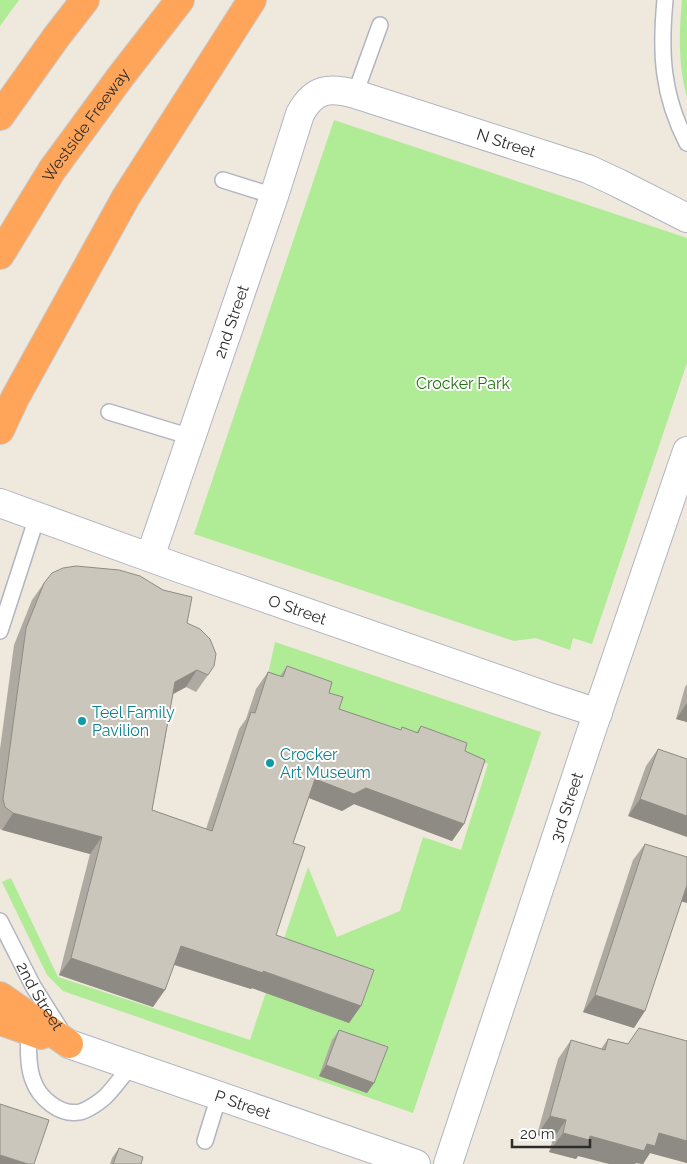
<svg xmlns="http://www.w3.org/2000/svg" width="687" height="1164" viewBox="0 0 687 1164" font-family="Raleway,sans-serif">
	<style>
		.green { fill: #b0eb95 }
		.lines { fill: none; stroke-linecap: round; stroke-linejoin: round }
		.lane-casing { stroke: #b1b4c1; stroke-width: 18 }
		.street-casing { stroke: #b1b4c1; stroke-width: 30 }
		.secondary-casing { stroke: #b1b4c1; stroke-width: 30 }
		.highway-casing { stroke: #c8c8c8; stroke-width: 30 }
		.lane { stroke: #fff; stroke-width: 15 }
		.street { stroke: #fff; stroke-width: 28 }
		.secondary { stroke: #fff; stroke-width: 28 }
		.highway { stroke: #ffa559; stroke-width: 28 }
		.wall { fill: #aeaaa2 }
		.shaded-wall { fill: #8d8b84 }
		.building { fill: #cac6bc; stroke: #8d8b84 }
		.culture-dot { fill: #0f9aa8; stroke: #fff; stroke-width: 2 }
		.labels { text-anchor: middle; stroke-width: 4; stroke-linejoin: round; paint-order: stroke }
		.street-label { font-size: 16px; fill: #2c2c2c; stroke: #fff }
		.park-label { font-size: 16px; fill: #257313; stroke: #fff }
		.culture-label { font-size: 16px; fill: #0d838f; stroke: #fff; text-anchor: start }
	</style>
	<rect width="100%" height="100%" fill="#efe8dd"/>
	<path class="green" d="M 0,0 L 19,0 L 0,26 Z
		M 682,0 L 687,0 L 687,97 C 678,65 679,33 682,0 Z
		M 334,120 L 687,238 L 687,363 L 592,644 L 573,638 L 570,650 L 536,638 L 514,641 L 194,534 Z
		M 275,642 L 541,732 L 413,1113 L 63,991 L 47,975 L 2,882 L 11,878 L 58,977 L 250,1040 L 308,867 L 337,937 L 400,911 L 423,837 L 461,850 L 488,764 L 336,716 L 268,674 Z"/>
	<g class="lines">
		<g class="lane-casing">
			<g id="lane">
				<path d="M 665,0 C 660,53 662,95 687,143"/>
				<path d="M 355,94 L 380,25"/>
				<path d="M 223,180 L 274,196"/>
				<path d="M 109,412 L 191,437"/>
				<path d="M 0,631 L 37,517"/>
				<path id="s1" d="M 0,921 L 33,986 L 62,1032"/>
				<path d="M 28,1031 C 29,1046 27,1065 33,1080 C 39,1098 60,1116 80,1112 C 88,1110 101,1101 106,1096 C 115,1087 123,1075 131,1066"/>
				<path d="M 205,1141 L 219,1096"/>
			</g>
		</g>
		<g class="street-casing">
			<g id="street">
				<path id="s2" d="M 0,503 L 176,567 L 552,698 L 598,713"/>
				<path id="s3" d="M 150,557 L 274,196 L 300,114 C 314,88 329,87 355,94 L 588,169 L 618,183 L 687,218"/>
			</g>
		</g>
		<g class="secondary-casing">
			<g id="secondary">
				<path id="s4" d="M 69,1044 L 416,1164"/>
				<path id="s5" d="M 448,1164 L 588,741 L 687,451"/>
			</g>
		</g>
		<g class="highway-casing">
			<g id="highway">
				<path d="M 0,116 L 57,36 L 85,0"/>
				<path id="s6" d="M 0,255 L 52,170 L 121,76 L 180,0"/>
				<path d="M 0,430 L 15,398 L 126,197 L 252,0"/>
				<path d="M 0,996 L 69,1044"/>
				<path d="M 0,1021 L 41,1035"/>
			</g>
		</g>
		<use href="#lane" class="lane"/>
		<use href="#street" class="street"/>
		<use href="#secondary" class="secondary"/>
		<use href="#highway" class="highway"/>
	</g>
	<path class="wall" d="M 44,583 L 187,623 L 208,675 L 196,692 L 186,687 L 173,694 L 152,810 L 206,829 L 239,729 L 246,719 L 256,689 L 268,672 L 280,676 L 287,666 L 329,693 L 339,709 L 401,730 L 402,727 L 416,733 L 421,726 L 465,751 L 464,824 L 452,841 L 354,804 L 342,811 L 309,798 L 293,843 L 276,935 L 361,1006 L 349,1023 L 252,988 L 251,989 L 174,965 L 153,1007 L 59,975 L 90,854 L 2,830 L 0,829 L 0,749 L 14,645 L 32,600 Z
		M 687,684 L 687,722 L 676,719 L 685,687 Z
		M 658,749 L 687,759 L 628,816 L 646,766 Z
		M 645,844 L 682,901 L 634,1028 L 583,1012 L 633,860 Z
		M 339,1030 L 374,1083 L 367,1093 L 319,1076 L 332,1040 Z
		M 608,1039 L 628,1044 L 687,1041 L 687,1163 L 650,1153 L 643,1164 L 578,1156 L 576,1159 L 549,1152 L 553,1139 L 537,1135 L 558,1059 L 571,1040 L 601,1049 Z
		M 119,1148 L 141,1164 L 110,1164 L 112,1158 Z"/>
	<path class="shaded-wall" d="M 197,670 L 186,687 L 164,699 L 175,682 Z
		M 687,703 L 687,722 L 676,719 Z
		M 315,779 L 366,788 L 464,824 L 452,841 L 354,804 L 342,811 L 304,796 Z
		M 640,799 L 687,816 L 687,837 L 628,816 Z
		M 13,813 L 102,837 L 90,854 L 2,830 Z
		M 687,884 L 687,903 L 676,900 Z
		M 181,946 L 263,971 L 361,1006 L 349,1023 L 252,988 L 251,989 L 169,963 Z
		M 71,958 L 165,990 L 153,1007 L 59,975 Z
		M 595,995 L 645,1011 L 634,1028 L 583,1012 Z
		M 326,1065 L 374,1083 L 367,1093 L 319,1076 Z
		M 550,1116 L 566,1120 L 553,1139 L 537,1135 Z
		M 563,1133 L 647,1144 L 659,1133 L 687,1141 L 687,1163 L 650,1153 L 643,1164 L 636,1163 L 635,1164 L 609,1164 L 578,1156 L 576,1159 L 549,1152 Z
		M 0,1155 L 28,1164 L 0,1164 Z"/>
	<path class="building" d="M 76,566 L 119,570 L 140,576 L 163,590 L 192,597 L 187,623 L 200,629 L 210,639 L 216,654 L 214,666 L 208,675 L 197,670 L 175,682 L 152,810 L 212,831 L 251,712 L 255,713 L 268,672 L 283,677 L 287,666 L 332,682 L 329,693 L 343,697 L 339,709 L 401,730 L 402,727 L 418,733 L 421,726 L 467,743 L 465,751 L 485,760 L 464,824 L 366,788 L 354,794 L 315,779 L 293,843 L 305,847 L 276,935 L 374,970 L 361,1006 L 263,971 L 263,973 L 181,946 L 165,990 L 71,958 L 102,837 L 13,813 L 5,807 L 3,799 L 26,628 L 44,583 L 52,573 L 63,568 Z
		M 658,749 L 687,759 L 687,816 L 640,799 Z
		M 645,844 L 687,857 L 687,885 L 645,1011 L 595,995 Z
		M 639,1028 L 687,1041 L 687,1141 L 659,1133 L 655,1146 L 647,1144 L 644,1151 L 590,1136 L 589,1140 L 563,1133 L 566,1120 L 550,1116 L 571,1040 L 605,1050 L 608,1039 L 628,1044 Z
		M 339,1030 L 388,1047 L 374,1083 L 326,1065 Z
		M 0,1104 L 49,1120 L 34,1164 L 28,1164 L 0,1155 Z
		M 119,1148 L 143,1157 L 141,1164 L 113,1164 Z"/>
	<g class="culture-dot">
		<circle cx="82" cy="721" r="5"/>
		<circle cx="270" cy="763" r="5"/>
	</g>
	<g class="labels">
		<g class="street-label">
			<text dy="6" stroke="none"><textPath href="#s6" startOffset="156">Westside Freeway</textPath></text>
			<text dy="6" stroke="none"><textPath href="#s3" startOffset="692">N Street</textPath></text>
			<text dy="6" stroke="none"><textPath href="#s3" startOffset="249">2nd Street</textPath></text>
			<text dy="6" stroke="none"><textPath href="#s2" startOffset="316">O Street</textPath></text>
			<text dy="6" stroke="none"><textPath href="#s5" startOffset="376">3rd Street</textPath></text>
			<text dy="6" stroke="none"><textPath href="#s1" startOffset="85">2nd Street</textPath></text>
			<text dy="6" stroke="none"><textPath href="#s4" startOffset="184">P Street</textPath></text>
		</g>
		<g class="park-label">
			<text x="463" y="389">Crocker Park</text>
		</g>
		<g class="culture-label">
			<text x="92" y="718">Teel Family<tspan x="92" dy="18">Pavilion</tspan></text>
			<text x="280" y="760">Crocker<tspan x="280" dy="18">Art Museum</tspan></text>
		</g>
	</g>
	<path d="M512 1139v8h78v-8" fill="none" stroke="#2c2c2c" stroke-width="2.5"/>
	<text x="520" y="1139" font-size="15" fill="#2c2c2c" stroke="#ffffff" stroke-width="4" paint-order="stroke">20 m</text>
</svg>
